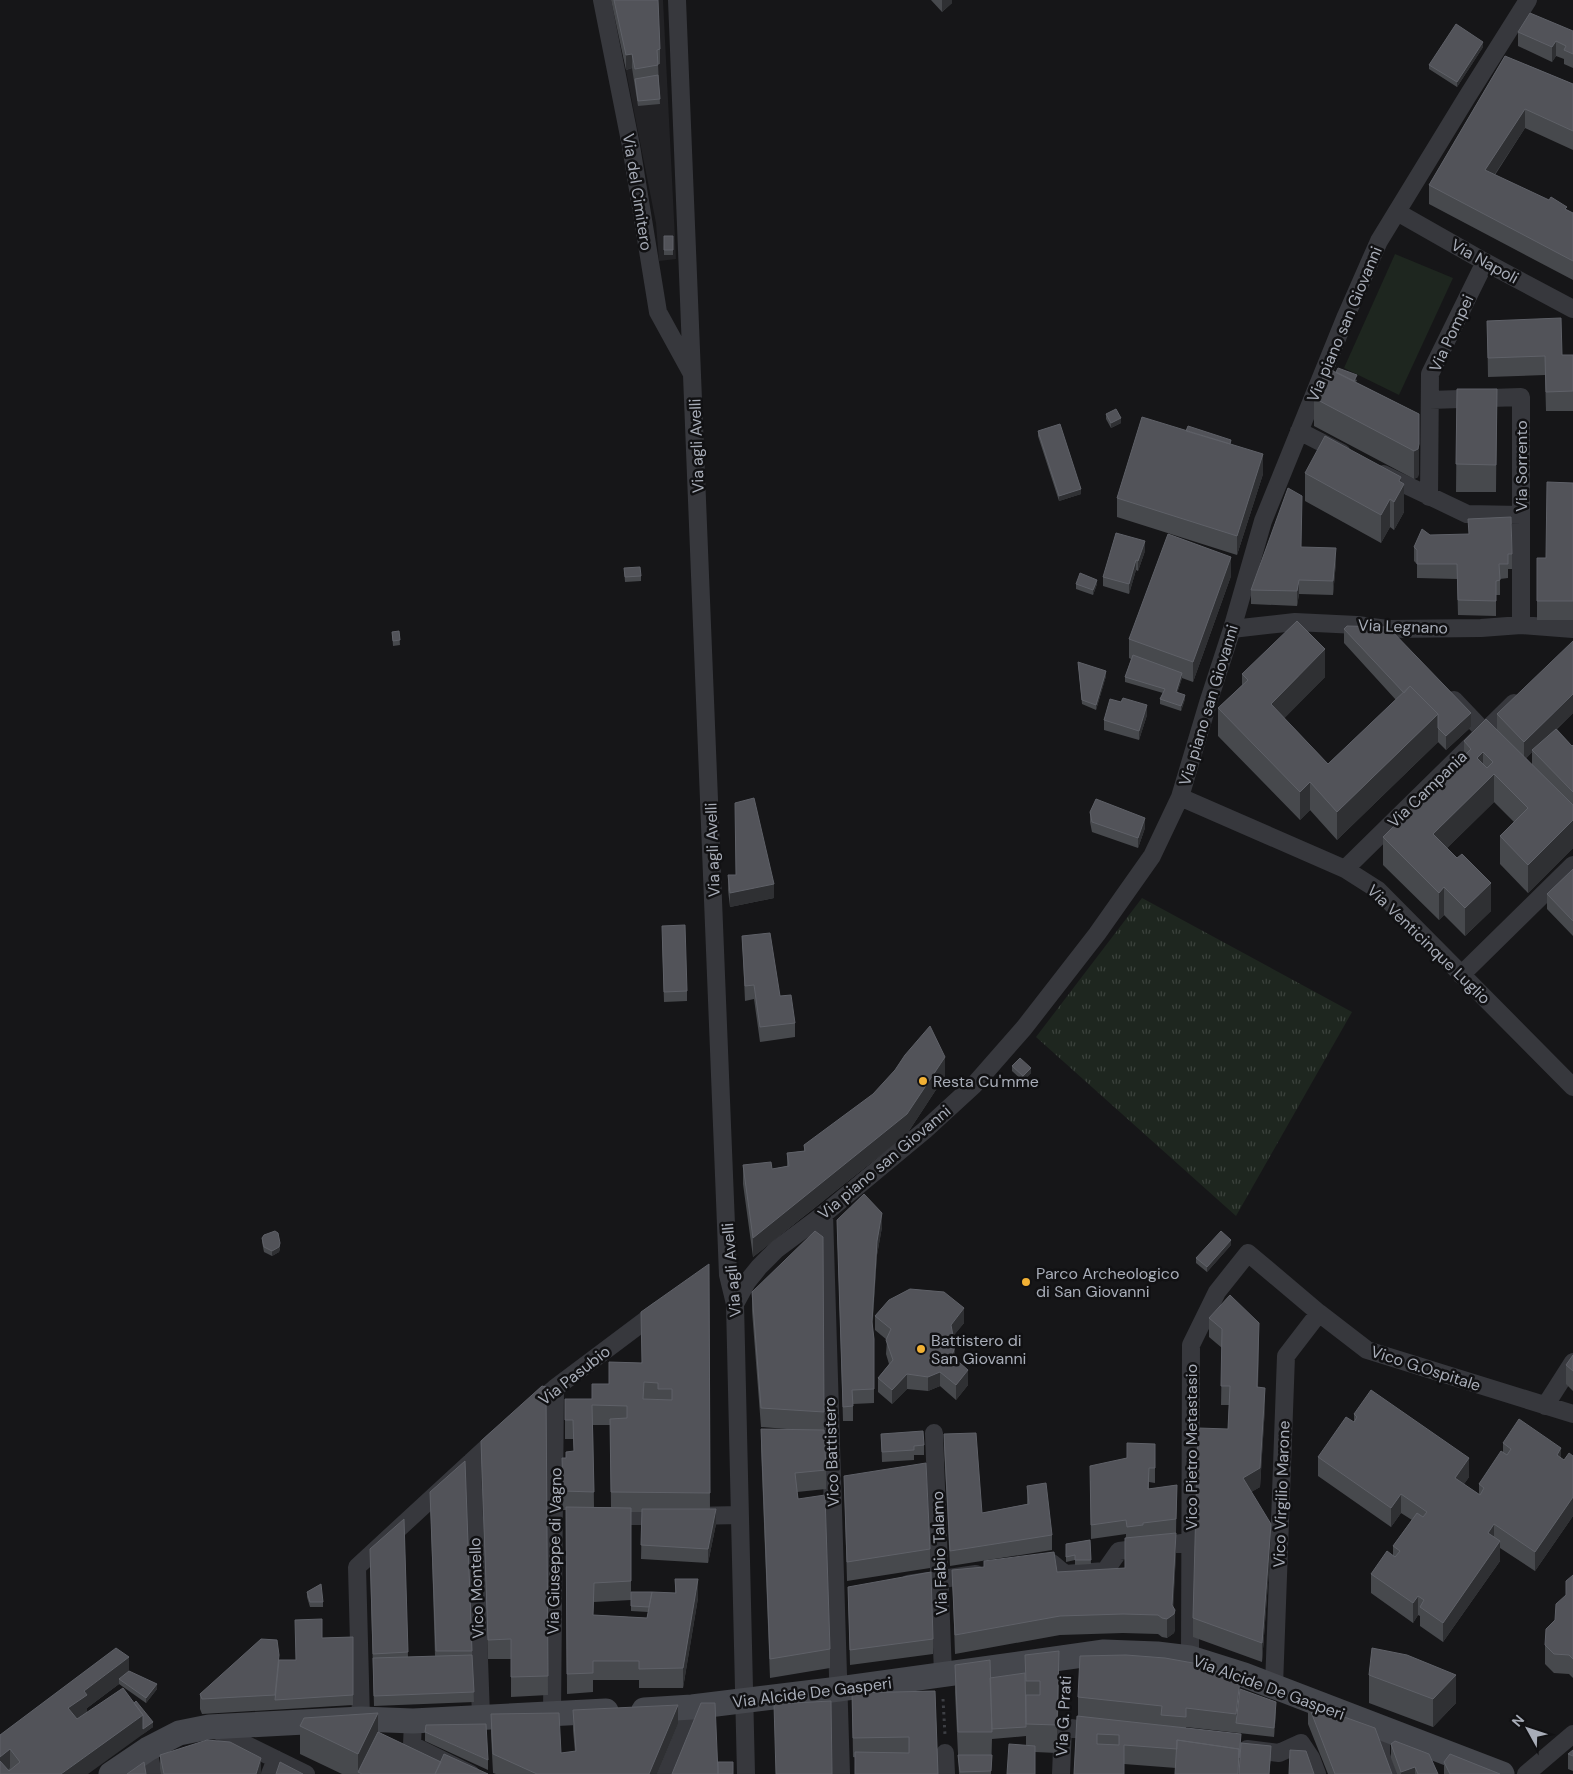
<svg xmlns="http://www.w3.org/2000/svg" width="1573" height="1774" viewBox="0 0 1573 1774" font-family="'DM Sans',sans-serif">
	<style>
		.built { fill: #222225 }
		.grass { fill: url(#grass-tufts) }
		.pitch { fill: #1e261f }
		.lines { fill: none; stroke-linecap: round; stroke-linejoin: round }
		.path { stroke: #3d3f44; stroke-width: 3; stroke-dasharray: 2.5 4; stroke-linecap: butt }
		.street { stroke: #37383d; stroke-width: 18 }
		.secondary { stroke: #45474d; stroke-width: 25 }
		.wall { fill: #47494d; fill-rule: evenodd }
		.shaded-wall { fill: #2f3033 }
		.building { fill: #525359; stroke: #5f6168; fill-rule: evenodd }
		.poi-dot { fill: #f2b134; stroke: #111113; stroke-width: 2 }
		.labels { text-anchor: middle; stroke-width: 5; stroke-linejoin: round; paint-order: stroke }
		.street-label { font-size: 16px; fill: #a8adb8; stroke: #111113 }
		.poi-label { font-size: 16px; fill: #a8adb8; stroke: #111113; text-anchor: start }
	</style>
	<defs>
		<pattern id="grass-tufts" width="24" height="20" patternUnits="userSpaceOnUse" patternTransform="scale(1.25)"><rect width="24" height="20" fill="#1e261f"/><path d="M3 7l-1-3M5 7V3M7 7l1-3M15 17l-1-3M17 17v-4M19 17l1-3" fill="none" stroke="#3c433d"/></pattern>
	</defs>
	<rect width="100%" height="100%" fill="#161618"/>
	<path class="built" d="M 612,0 L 663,0 L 676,259 L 659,261 L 656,223 Z"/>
	<path class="grass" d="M 1142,898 L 1352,1012 L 1236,1216 L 1036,1037 Z"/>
	<path class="pitch" d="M 1395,254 L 1453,278 L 1399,395 L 1344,368 Z"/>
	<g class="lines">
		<path class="path" d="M 943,1699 L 945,1735
			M 1064,1709 L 1065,1680"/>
		<path class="street" d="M 602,0 L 631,146 L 658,312 L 692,374
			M 677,0 L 728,1275 L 735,1304 L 746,1774
			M 1397,212 L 1485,262 L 1573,309
			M 1430,400 L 1521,397 L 1521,625
			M 1299,431 L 1342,453
			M 1383,474 L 1467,514 L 1521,515
			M 1429,497 L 1430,374 L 1485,262
			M 1232,629 L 1295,622 L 1357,625 L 1387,629 L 1481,628 L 1521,625 L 1573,629
			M 1454,700 L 1493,741
			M 1180,797 L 1345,869 L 1378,890 L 1573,1087
			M 1345,869 L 1514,703
			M 1461,975 L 1573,865
			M 824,1214 L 841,1774
			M 735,1304 L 747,1282 L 759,1267 L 777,1249 L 824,1214 L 925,1130 L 974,1085 L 1024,1028 L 1097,934 L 1152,856 L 1180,797 L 1208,703 L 1232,629 L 1263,521 L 1346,316 L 1379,241 L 1467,97 L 1528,0
			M 1545,1406 L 1573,1362
			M 527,1412 L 555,1388 L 659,1310
			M 934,1433 L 943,1674
			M 472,1461 L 481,1716
			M 607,1516 L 666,1516
			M 692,1516 L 740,1515
			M 1034,1566 L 1052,1563 L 1065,1574 L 1105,1571 L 1119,1551 L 1190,1542
			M 908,1584 L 976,1574
			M 1190,1658 L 1191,1345 L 1217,1292 L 1248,1253 L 1319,1313 L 1367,1350 L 1573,1414
			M 1274,1686 L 1286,1356 L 1319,1313
			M 552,1714 L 555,1388
			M 361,1719 L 357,1567 L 498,1437
			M 413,1721 L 412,1745 L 471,1774
			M 1381,1727 L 1381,1755 L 1388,1774
			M 212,1728 L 306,1774
			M 148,1749 L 153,1774
			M 1247,1749 L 1279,1753 L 1301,1743 L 1311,1758 L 1317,1774
			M 945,1753 L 946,1774
			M 270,1774 L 276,1759
			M 665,1774 L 692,1707
			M 1061,1774 L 1063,1727 L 1099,1732
			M 1526,1774 L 1573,1734"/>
		<path class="secondary" d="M 644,1710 L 692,1707 L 839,1689 L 1104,1652 L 1157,1654 L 1190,1658 L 1244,1675 L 1502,1774
			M 111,1774 L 148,1749 L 179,1733 L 209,1727 L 361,1719 L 413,1721 L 606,1711"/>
	</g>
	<path class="wall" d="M 611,0 L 658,0 L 660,49 L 660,64 L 658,64 L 660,104 L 638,106 L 632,68 L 626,70 Z
		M 931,0 L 952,0 L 952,3 L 942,12 Z
		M 1573,31 L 1573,68 L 1564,64 L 1564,59 L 1556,56 L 1552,62 L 1518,46 L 1518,32 Z
		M 1483,47 L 1457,87 L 1429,69 L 1429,65 Z
		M 1505,56 L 1573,84 L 1573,150 L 1525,128 L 1495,175 L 1573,213 L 1573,280 L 1429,204 L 1429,185 Z
		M 664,236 L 673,236 L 673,255 L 664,255 Z
		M 1487,321 L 1562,355 L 1573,355 L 1573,411 L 1546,411 L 1545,375 L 1488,377 Z
		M 1336,372 L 1357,380 L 1356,382 L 1419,414 L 1419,472 L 1418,477 L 1414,479 L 1314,426 L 1314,398 Z
		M 1457,389 L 1497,389 L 1496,492 L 1456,492 Z
		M 1106,414 L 1121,423 L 1111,428 L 1106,419 Z
		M 1038,431 L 1081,494 L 1059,501 L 1038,436 Z
		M 1231,445 L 1263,474 L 1237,555 L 1117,517 L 1117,498 Z
		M 1305,473 L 1401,482 L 1404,512 L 1394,530 L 1390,527 L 1381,543 L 1305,501 Z
		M 1573,483 L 1573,620 L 1537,620 L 1537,558 L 1546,558 Z
		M 1430,535 L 1512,554 L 1512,569 L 1508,569 L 1508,578 L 1500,579 L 1500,595 L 1496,595 L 1496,616 L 1458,615 L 1457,579 L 1417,578 L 1417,564 L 1414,561 L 1414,547 Z
		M 1302,547 L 1336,562 L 1333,595 L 1299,594 L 1297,606 L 1251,604 L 1251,590 Z
		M 1145,551 L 1138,571 L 1136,570 L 1129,594 L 1103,586 L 1103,577 Z
		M 624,568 L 641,576 L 641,581 L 625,582 Z
		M 1231,576 L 1193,682 L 1182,678 L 1177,693 L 1185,699 L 1181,711 L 1160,704 L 1160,699 L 1163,693 L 1125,682 L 1125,677 L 1131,659 L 1129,658 L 1129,639 Z
		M 1076,584 L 1097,584 L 1093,595 L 1076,589 Z
		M 1344,629 L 1471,727 L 1446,750 L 1438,742 L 1337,840 L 1310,810 L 1300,820 L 1218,736 L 1218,708 L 1242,685 L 1242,674 L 1325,677 L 1284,718 L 1328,764 L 1396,700 L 1344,643 Z
		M 399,631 L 400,645 L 393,646 L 392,632 Z
		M 1078,662 L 1106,676 L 1096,710 L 1082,704 Z
		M 1573,713 L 1557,729 L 1572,746 L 1573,745 L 1573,848 L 1528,893 L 1500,864 L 1500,836 L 1514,822 L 1494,802 L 1447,848 L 1491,911 L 1465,936 L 1444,915 L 1439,920 L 1383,865 L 1383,837 L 1464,756 L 1464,741 L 1497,729 L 1497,714 ZM 1532,752 L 1532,765 L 1526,758 Z
		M 1147,715 L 1139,740 L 1104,730 L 1104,720 Z
		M 1090,812 L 1145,828 L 1138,848 L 1092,832 L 1090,822 Z
		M 1573,869 L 1573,936 L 1547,909 L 1547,894 Z
		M 728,875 L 774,898 L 730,907 L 728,890 Z
		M 662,936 L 687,991 L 687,1001 L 664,1002 Z
		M 742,936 L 780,996 L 795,1023 L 795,1037 L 760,1042 L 754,999 L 745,1001 Z
		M 1012,1066 L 1031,1073 L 1023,1081 L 1012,1071 Z
		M 945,1076 L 907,1134 L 753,1257 L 743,1184 L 743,1165 L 772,1169 L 787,1166 L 787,1153 L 804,1151 L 804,1145 Z
		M 837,1220 L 882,1227 L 877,1255 L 872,1328 L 874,1339 L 874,1403 L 853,1404 L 853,1421 L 843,1421 Z
		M 823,1237 L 824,1430 L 826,1470 L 826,1489 L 797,1492 L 830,1649 L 830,1668 L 770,1678 L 761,1448 L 761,1429 L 799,1430 L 761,1427 L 752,1311 L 752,1292 Z
		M 262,1238 L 280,1248 L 279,1252 L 272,1256 L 264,1252 L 262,1242 Z
		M 1231,1245 L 1207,1272 L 1196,1263 L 1196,1258 Z
		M 709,1264 L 710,1509 L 716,1524 L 708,1563 L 641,1559 L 642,1512 L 631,1512 L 631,1592 L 675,1593 L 675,1579 L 698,1598 L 683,1688 L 639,1688 L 639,1680 L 593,1680 L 593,1692 L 567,1694 L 566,1510 L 563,1510 L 562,1458 L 566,1458 L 574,1452 L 573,1439 L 565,1439 L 565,1418 L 592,1399 L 609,1384 L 609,1362 L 641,1363 ZM 593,1425 L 610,1425 L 611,1507 L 594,1507 ZM 631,1600 L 631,1611 L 648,1612 L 647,1618 L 593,1615 L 594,1602 Z
		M 875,1316 L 964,1323 L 953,1336 L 955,1360 L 968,1385 L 956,1400 L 940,1386 L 928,1391 L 907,1389 L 892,1404 L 878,1392 L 878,1378 L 889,1364 L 886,1354 L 887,1340 L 875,1330 Z
		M 1209,1318 L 1259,1342 L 1258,1387 L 1265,1407 L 1260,1487 L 1251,1492 L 1271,1543 L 1262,1662 L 1193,1637 L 1193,1618 L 1228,1429 L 1229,1405 L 1221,1405 L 1222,1348 L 1209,1337 Z
		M 1573,1355 L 1573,1391 L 1566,1384 L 1566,1365 Z
		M 546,1387 L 548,1695 L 511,1697 L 511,1659 L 488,1659 L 481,1461 L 481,1441 Z
		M 1354,1414 L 1469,1477 L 1464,1484 L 1479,1494 L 1479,1484 L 1503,1452 L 1503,1443 L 1561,1458 L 1564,1460 L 1573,1456 L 1573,1516 L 1535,1571 L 1500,1548 L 1500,1561 L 1443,1642 L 1420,1626 L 1420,1616 L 1418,1615 L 1413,1623 L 1371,1593 L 1371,1574 L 1393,1555 L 1393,1546 L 1412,1520 L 1401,1513 L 1391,1527 L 1318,1476 L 1318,1457 L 1354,1422 Z
		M 881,1434 L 924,1445 L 924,1455 L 914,1455 L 914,1460 L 882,1462 Z
		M 944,1434 L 982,1513 L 1027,1504 L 1027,1486 L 1052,1535 L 1052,1550 L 950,1566 L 944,1448 Z
		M 1155,1444 L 1155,1483 L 1149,1482 L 1149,1489 L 1177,1485 L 1176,1533 L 1167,1534 L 1176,1553 L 1173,1607 L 1175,1629 L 1174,1633 L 1167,1638 L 1162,1637 L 1158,1634 L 1123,1633 L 1060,1635 L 955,1654 L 952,1570 L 1057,1572 L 1125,1568 L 1126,1534 L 1091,1539 L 1090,1481 L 1127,1458 Z
		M 465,1461 L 474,1702 L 374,1706 L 370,1564 L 404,1519 L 408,1657 L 435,1656 L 430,1492 Z
		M 844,1476 L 930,1549 L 930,1568 L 847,1581 Z
		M 1090,1540 L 1091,1564 L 1075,1565 L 1075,1560 L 1066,1562 L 1066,1544 Z
		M 1573,1575 L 1573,1678 L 1569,1674 L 1554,1673 L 1545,1664 L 1545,1645 L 1555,1620 L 1566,1595 Z
		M 848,1587 L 933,1639 L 933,1654 L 850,1665 Z
		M 307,1592 L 323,1602 L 323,1607 L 310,1607 L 307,1597 Z
		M 353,1637 L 353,1705 L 202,1714 L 200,1709 L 200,1694 L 279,1660 L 296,1660 L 322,1638 Z
		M 1025,1655 L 1059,1679 L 1057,1753 L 1035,1752 L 1026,1745 L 1026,1736 L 992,1739 L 991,1774 L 959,1774 L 955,1693 L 955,1665 L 990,1678 L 1025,1673 Z
		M 129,1671 L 157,1689 L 146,1703 L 119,1684 L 87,1708 L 87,1712 L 153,1727 L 143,1734 L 0,1774 L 0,1735 Z
		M 1369,1675 L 1456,1703 L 1433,1727 L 1369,1703 Z
		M 1240,1689 L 1276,1712 L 1274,1737 L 1186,1727 L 1186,1728 L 1241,1743 L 1271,1756 L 1269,1774 L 1239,1774 L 1176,1768 L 1124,1764 L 1124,1774 L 1074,1774 L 1078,1716 L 1078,1697 Z
		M 935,1691 L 938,1774 L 853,1757 L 852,1693 Z
		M 1308,1704 L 1392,1774 L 1328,1774 L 1308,1724 Z
		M 573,1710 L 678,1724 L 657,1774 L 496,1774 L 493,1773 L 491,1734 L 491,1714 L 561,1753 L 575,1752 L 573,1730 Z
		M 300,1726 L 378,1732 L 441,1762 L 488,1774 L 342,1774 L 300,1754 Z
		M 425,1732 L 488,1760 L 488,1770 L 425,1741 Z
		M 1391,1744 L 1438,1774 L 1397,1774 L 1391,1758 Z
		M 1573,1750 L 1573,1771 L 1568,1769 L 1568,1754 Z
		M 160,1755 L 261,1772 L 261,1774 L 161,1774 L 160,1769 Z
		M 1444,1762 L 1500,1774 L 1444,1774 Z"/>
	<path class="shaded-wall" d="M 942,0 L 952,0 L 952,3 L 942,12 Z
		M 1556,41 L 1556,56 L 1552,62 L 1552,47 Z
		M 1483,42 L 1483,47 L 1457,87 L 1457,82 Z
		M 632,54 L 632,68 L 626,70 L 626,55 Z
		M 1525,109 L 1525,128 L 1485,189 L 1485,170 Z
		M 1121,418 L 1121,423 L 1111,428 L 1111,423 Z
		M 1419,444 L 1419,472 L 1418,477 L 1414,479 L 1414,451 Z
		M 1263,454 L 1263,474 L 1237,555 L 1237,536 Z
		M 1401,477 L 1401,490 L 1404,484 L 1404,512 L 1394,530 L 1394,502 L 1399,481 Z
		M 1081,489 L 1081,494 L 1059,501 L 1059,496 Z
		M 1390,499 L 1390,527 L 1381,543 L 1381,515 Z
		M 1145,541 L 1145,551 L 1138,571 L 1138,561 Z
		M 1336,548 L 1336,562 L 1333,595 L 1333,581 Z
		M 1231,557 L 1231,576 L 1193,682 L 1193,662 Z
		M 1136,560 L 1136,570 L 1129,594 L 1129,584 Z
		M 1097,580 L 1097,584 L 1093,595 L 1093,590 Z
		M 1299,580 L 1299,594 L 1297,606 L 1297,591 Z
		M 1325,649 L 1325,677 L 1271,732 L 1271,704 Z
		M 1106,671 L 1106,676 L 1096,710 L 1096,705 Z
		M 1182,673 L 1182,678 L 1176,697 L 1176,692 Z
		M 1573,694 L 1573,713 L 1533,751 L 1532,750 L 1532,752 L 1524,761 L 1524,742 Z
		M 1185,695 L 1185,699 L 1181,711 L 1181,706 Z
		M 1147,705 L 1147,715 L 1139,740 L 1139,731 Z
		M 1471,713 L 1471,727 L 1446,750 L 1446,736 Z
		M 1438,714 L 1438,742 L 1337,840 L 1337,812 Z
		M 1483,752 L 1483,780 L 1477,758 Z
		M 1494,774 L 1494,802 L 1433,862 L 1433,834 Z
		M 1310,782 L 1310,810 L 1300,820 L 1300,792 Z
		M 1145,818 L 1145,828 L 1138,848 L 1138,838 Z
		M 1573,820 L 1573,848 L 1528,893 L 1528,865 Z
		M 1491,883 L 1491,911 L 1465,936 L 1465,908 Z
		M 774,884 L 774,898 L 730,907 L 730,893 Z
		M 1444,887 L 1444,915 L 1439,920 L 1439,893 Z
		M 945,1057 L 945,1076 L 907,1134 L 753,1257 L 753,1238 Z
		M 1031,1068 L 1031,1073 L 1023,1081 L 1023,1076 Z
		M 882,1213 L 882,1227 L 877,1255 L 872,1337 L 872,1322 L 877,1241 Z
		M 1231,1240 L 1231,1245 L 1207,1272 L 1207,1267 Z
		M 280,1243 L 280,1248 L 279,1252 L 272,1256 L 272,1251 Z
		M 964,1308 L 964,1323 L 951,1339 L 951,1325 Z
		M 1259,1323 L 1259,1342 L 1257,1406 L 1257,1387 Z
		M 955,1346 L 955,1361 L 952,1356 Z
		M 968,1370 L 968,1385 L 956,1400 L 956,1385 Z
		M 940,1372 L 940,1386 L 928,1391 L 928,1377 Z
		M 907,1374 L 907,1389 L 892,1404 L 892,1390 Z
		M 1265,1388 L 1265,1407 L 1260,1487 L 1243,1497 L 1243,1478 Z
		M 1561,1448 L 1561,1468 L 1557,1455 Z
		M 1469,1458 L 1469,1477 L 1455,1497 L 1455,1478 Z
		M 1401,1494 L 1401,1513 L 1391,1527 L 1391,1508 Z
		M 1573,1497 L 1573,1516 L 1535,1571 L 1535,1552 Z
		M 716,1509 L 716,1524 L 708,1563 L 708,1549 Z
		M 1271,1524 L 1271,1543 L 1262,1662 L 1262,1643 Z
		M 1494,1524 L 1494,1543 L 1488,1533 Z
		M 1176,1533 L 1176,1553 L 1173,1615 L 1175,1610 L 1175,1629 L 1174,1633 L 1167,1638 L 1167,1619 L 1172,1605 Z
		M 1500,1541 L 1500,1561 L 1443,1642 L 1443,1623 Z
		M 698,1579 L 698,1598 L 683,1688 L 683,1668 Z
		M 1418,1596 L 1418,1615 L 1413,1623 L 1413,1603 Z
		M 1059,1651 L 1059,1679 L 1057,1753 L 1057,1725 Z
		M 129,1657 L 129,1676 L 119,1679 L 119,1684 L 87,1708 L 87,1714 L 68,1727 L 68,1708 L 84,1691 Z
		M 1456,1675 L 1456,1703 L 1433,1727 L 1433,1699 Z
		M 1240,1680 L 1240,1699 L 1236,1723 L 1236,1714 Z
		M 157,1684 L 157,1689 L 146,1703 L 146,1698 Z
		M 1276,1702 L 1276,1712 L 1274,1737 L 1274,1728 Z
		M 678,1705 L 678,1724 L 657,1774 L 649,1774 Z
		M 378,1713 L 378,1741 L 358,1772 L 358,1754 Z
		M 143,1715 L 153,1722 L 153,1727 L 88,1774 L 61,1774 Z
		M 1241,1734 L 1241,1753 L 1239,1774 L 1238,1774 L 1239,1749 Z
		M 10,1749 L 10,1768 L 3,1774 L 0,1774 L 0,1757 Z
		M 261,1758 L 261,1774 L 256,1774 Z
		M 1415,1767 L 1415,1774 L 1401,1774 L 1401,1772 Z"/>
	<path class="building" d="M 614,0 L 658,0 L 660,49 L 657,50 L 658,65 L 635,69 L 632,54 L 626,55 Z
		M 1530,13 L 1573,31 L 1573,54 L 1564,50 L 1566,46 L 1556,41 L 1552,47 L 1518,32 Z
		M 1456,24 L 1483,42 L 1457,82 L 1429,65 Z
		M 1505,56 L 1573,84 L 1573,131 L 1525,109 L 1485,170 L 1549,200 L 1551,197 L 1567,207 L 1565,209 L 1573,213 L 1573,261 L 1429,185 Z
		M 658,75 L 660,99 L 638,101 L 635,79 Z
		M 664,236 L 673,236 L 673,250 L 664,250 Z
		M 1561,318 L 1562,355 L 1573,355 L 1573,391 L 1546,392 L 1545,356 L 1488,358 L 1487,321 Z
		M 1327,368 L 1419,414 L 1419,444 L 1418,449 L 1414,451 L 1314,398 Z
		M 1338,368 L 1357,375 L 1354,381 L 1336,372 Z
		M 1457,389 L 1497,389 L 1496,465 L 1456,464 Z
		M 1116,409 L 1121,418 L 1111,423 L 1106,414 Z
		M 1142,417 L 1263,454 L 1237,536 L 1117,498 Z
		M 1060,424 L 1081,489 L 1059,496 L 1038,431 Z
		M 1188,426 L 1231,440 L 1230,444 L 1186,431 Z
		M 1325,436 L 1401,477 L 1399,481 L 1404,484 L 1394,502 L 1390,499 L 1381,515 L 1305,473 Z
		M 1547,482 L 1573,483 L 1573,601 L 1537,601 L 1537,558 L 1546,558 Z
		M 1288,488 L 1302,496 L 1301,547 L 1336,548 L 1333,581 L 1299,580 L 1297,591 L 1251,590 Z
		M 1511,517 L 1512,554 L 1508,554 L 1508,564 L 1499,564 L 1500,580 L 1496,581 L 1496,601 L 1458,600 L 1457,564 L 1417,564 L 1417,550 L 1414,547 L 1422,529 L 1430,535 L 1469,534 L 1468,519 Z
		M 1116,533 L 1145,541 L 1138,561 L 1136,560 L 1129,584 L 1103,577 Z
		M 1168,534 L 1231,557 L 1193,662 L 1129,639 Z
		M 640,567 L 641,576 L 625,577 L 624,568 Z
		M 1080,573 L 1097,580 L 1093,590 L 1076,584 Z
		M 1297,621 L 1325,649 L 1271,704 L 1328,764 L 1410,686 L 1438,714 L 1337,812 L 1310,782 L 1300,792 L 1218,708 L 1248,680 L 1242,674 Z
		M 1347,626 L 1388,627 L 1471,713 L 1446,736 L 1438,728 L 1438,714 L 1410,686 L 1404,693 L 1344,629 Z
		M 399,631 L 400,640 L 393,641 L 392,632 Z
		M 1573,641 L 1573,694 L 1524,742 L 1497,714 Z
		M 1133,655 L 1182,673 L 1176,692 L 1185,695 L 1181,706 L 1160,699 L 1165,689 L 1125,677 Z
		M 1078,662 L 1106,671 L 1096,705 L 1082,700 Z
		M 1123,698 L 1147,705 L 1139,731 L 1104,720 L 1110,699 L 1121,702 Z
		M 1486,719 L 1573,805 L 1573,820 L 1528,865 L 1500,836 L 1528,808 L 1494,774 L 1433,834 L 1457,858 L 1462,854 L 1491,883 L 1465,908 L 1444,887 L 1439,893 L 1383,837 L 1471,749 L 1464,741 ZM 1483,752 L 1493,762 L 1487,768 L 1477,758 Z
		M 1556,729 L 1572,746 L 1573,745 L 1573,792 L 1532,750 Z
		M 754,798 L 774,884 L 730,893 L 728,875 L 736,875 L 735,803 Z
		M 1096,799 L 1145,818 L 1138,838 L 1092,822 L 1090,812 Z
		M 1573,869 L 1573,921 L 1547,894 Z
		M 685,925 L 687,991 L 664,992 L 662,926 Z
		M 770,933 L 780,996 L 791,995 L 795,1023 L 760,1027 L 754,985 L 745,986 L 742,936 Z
		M 930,1026 L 945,1057 L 907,1114 L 753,1238 L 743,1165 L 771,1162 L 772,1169 L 789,1166 L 787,1153 L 805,1151 L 804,1145 L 873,1094 L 895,1070 L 905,1055 Z
		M 1020,1058 L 1031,1068 L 1023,1076 L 1012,1066 Z
		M 864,1194 L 882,1213 L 877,1241 L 872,1322 L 874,1339 L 874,1389 L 852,1390 L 853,1406 L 843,1407 L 837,1220 Z
		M 275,1231 L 278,1233 L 280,1243 L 279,1247 L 272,1251 L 264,1247 L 262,1238 L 264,1235 Z
		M 815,1231 L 823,1237 L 824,1412 L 761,1408 L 752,1292 Z
		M 1221,1231 L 1231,1240 L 1207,1267 L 1196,1258 Z
		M 709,1264 L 710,1493 L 611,1492 L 610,1419 L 627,1418 L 627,1406 L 592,1405 L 594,1492 L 563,1491 L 562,1458 L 566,1458 L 566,1452 L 574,1451 L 573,1420 L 565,1420 L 565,1399 L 592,1399 L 592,1384 L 609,1384 L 609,1362 L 642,1363 L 641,1312 ZM 644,1382 L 658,1383 L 658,1389 L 672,1389 L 672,1400 L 643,1399 Z
		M 910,1289 L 944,1292 L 964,1308 L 951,1325 L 955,1346 L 952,1356 L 968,1370 L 956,1385 L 940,1372 L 928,1377 L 907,1374 L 892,1390 L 878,1378 L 893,1360 L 886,1340 L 891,1329 L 875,1316 L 889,1300 Z
		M 1230,1295 L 1259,1323 L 1257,1387 L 1265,1388 L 1260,1468 L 1243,1478 L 1271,1524 L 1262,1643 L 1193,1618 L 1198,1428 L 1228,1429 L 1230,1386 L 1221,1386 L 1222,1329 L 1209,1318 Z
		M 1573,1355 L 1573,1371 L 1566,1365 Z
		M 542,1386 L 546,1387 L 548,1676 L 511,1677 L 511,1639 L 488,1640 L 481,1441 Z
		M 1371,1390 L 1469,1458 L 1455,1478 L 1480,1495 L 1484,1488 L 1479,1484 L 1501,1451 L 1507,1455 L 1511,1449 L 1503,1443 L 1519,1419 L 1561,1448 L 1557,1455 L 1564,1460 L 1569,1453 L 1573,1456 L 1573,1497 L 1535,1552 L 1494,1524 L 1488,1533 L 1500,1541 L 1443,1623 L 1420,1607 L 1424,1600 L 1418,1596 L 1413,1603 L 1371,1574 L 1387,1551 L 1395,1557 L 1400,1551 L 1393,1546 L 1417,1513 L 1423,1517 L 1427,1512 L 1401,1494 L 1391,1508 L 1318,1457 L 1346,1417 L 1354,1422 L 1357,1417 L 1354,1414 Z
		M 761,1429 L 824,1430 L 826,1470 L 795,1473 L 798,1499 L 825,1495 L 830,1649 L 770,1659 Z
		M 923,1431 L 924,1445 L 914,1446 L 914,1450 L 882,1452 L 881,1434 Z
		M 976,1433 L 982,1513 L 1029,1504 L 1027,1486 L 1046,1483 L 1052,1535 L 950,1551 L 944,1434 Z
		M 1127,1443 L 1155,1444 L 1155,1468 L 1149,1468 L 1148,1489 L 1177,1485 L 1176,1519 L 1143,1523 L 1143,1525 L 1127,1527 L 1126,1520 L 1091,1525 L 1090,1466 L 1127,1458 Z
		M 465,1461 L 472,1651 L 436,1651 L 430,1492 Z
		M 926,1463 L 930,1549 L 847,1562 L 844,1476 Z
		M 566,1507 L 631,1508 L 631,1581 L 594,1583 L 593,1615 L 647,1618 L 652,1592 L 676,1593 L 675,1579 L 698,1579 L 683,1668 L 639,1669 L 639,1661 L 593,1661 L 593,1673 L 567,1674 Z
		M 642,1509 L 716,1509 L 708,1549 L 641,1545 Z
		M 404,1519 L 408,1652 L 373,1654 L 370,1549 Z
		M 1176,1533 L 1172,1605 L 1175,1610 L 1174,1614 L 1167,1619 L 1162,1618 L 1158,1615 L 1123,1614 L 1060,1616 L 955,1635 L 952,1570 L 984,1567 L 984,1561 L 1054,1552 L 1057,1572 L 1125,1568 L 1125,1538 Z
		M 1090,1540 L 1091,1560 L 1075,1560 L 1075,1555 L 1066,1557 L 1066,1544 Z
		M 931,1572 L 933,1639 L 850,1650 L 848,1587 Z
		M 1573,1575 L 1573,1659 L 1569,1655 L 1554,1654 L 1545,1645 L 1546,1629 L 1555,1620 L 1556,1604 L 1566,1595 L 1566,1581 Z
		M 321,1584 L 323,1602 L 310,1602 L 307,1592 Z
		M 631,1592 L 652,1592 L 649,1607 L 631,1606 Z
		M 322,1619 L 322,1638 L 353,1637 L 353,1695 L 275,1700 L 279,1660 L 296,1660 L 295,1620 Z
		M 261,1639 L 277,1640 L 279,1655 L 275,1695 L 202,1699 L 200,1694 Z
		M 116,1648 L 129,1657 L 84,1691 L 87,1695 L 68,1708 L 77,1719 L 123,1688 L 143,1715 L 61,1774 L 0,1774 L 0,1761 L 9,1771 L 20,1762 L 10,1749 L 0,1757 L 0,1735 Z
		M 1372,1648 L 1407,1655 L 1456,1675 L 1433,1699 L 1369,1675 Z
		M 1059,1651 L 1057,1725 L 1026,1724 L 1026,1695 L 1040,1695 L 1040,1681 L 1026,1681 L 1025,1655 Z
		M 472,1655 L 474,1692 L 374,1696 L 373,1658 Z
		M 1126,1655 L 1165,1658 L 1193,1663 L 1240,1680 L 1236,1714 L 1186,1708 L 1186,1717 L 1161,1715 L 1162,1706 L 1078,1697 L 1080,1656 Z
		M 990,1660 L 992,1732 L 958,1732 L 955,1665 Z
		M 129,1671 L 157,1684 L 146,1698 L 119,1679 Z
		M 1025,1673 L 1026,1727 L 992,1729 L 990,1678 Z
		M 1240,1689 L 1276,1702 L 1274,1728 L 1236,1723 Z
		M 935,1691 L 938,1774 L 855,1774 L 855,1752 L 909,1753 L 909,1737 L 853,1738 L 852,1693 Z
		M 136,1701 L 153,1722 L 143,1729 L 143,1715 L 134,1703 Z
		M 831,1701 L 832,1774 L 776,1774 L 774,1704 Z
		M 701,1703 L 715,1703 L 718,1774 L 672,1774 Z
		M 1308,1704 L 1375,1728 L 1392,1774 L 1335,1774 Z
		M 678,1705 L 649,1774 L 537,1774 L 493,1754 L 491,1714 L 559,1713 L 561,1753 L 576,1751 L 573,1710 Z
		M 378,1713 L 358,1754 L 300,1726 L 304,1718 Z
		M 1077,1716 L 1241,1734 L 1239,1758 L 1239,1749 L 1177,1740 L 1177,1749 L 1124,1745 L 1124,1774 L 1074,1774 ZM 1097,1734 L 1119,1735 L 1119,1745 L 1097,1744 Z
		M 486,1724 L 488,1760 L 425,1732 L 426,1725 Z
		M 378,1732 L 441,1762 L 435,1774 L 362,1774 L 358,1772 Z
		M 207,1740 L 230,1742 L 261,1758 L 256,1774 L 164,1774 L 160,1755 Z
		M 1177,1740 L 1239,1749 L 1238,1774 L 1175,1774 Z
		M 1395,1741 L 1429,1754 L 1438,1774 L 1418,1774 L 1415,1767 L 1401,1772 L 1391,1744 Z
		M 1241,1743 L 1271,1746 L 1269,1774 L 1239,1774 Z
		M 1009,1744 L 1035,1746 L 1035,1774 L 1007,1774 Z
		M 1290,1750 L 1306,1751 L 1314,1774 L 1289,1774 Z
		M 1573,1750 L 1573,1756 L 1568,1754 Z
		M 444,1754 L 488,1774 L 435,1774 Z
		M 1450,1754 L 1500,1774 L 1450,1774 L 1444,1762 Z
		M 958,1755 L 992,1755 L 991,1771 L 960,1772 Z
		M 144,1762 L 146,1774 L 127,1774 Z
		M 280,1762 L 303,1774 L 276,1774 Z
		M 718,1762 L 733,1762 L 733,1774 L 718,1774 Z"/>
	<g class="poi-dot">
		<circle cx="923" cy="1081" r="5"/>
		<circle cx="1026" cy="1282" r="5"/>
		<circle cx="921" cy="1349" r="5"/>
	</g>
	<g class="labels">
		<g class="street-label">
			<text transform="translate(638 192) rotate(81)" y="6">Via del Cimitero</text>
			<text transform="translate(1485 261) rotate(29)" y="6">Via Napoli</text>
			<text transform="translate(1344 324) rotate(-67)" y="6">Via piano san Giovanni</text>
			<text transform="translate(1451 333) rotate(-65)" y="6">Via Pompei</text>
			<text transform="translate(696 446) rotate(-92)" y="6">Via agli Avelli</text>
			<text transform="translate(1521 466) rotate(-90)" y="6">Via Sorrento</text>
			<text transform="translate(1403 626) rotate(2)" y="6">Via Legnano</text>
			<text transform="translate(1208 705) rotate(-73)" y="6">Via piano san Giovanni</text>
			<text transform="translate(1427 789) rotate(-44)" y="6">Via Campania</text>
			<text transform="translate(712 850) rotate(-92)" y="6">Via agli Avelli</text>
			<text transform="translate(1429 944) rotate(44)" y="6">Via Venticinque Luglio</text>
			<text transform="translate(884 1162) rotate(-40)" y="6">Via piano san Giovanni</text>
			<text transform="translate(731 1270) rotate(-95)" y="6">Via agli Avelli</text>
			<text transform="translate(1426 1368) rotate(18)" y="6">Vico G.Ospitale</text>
			<text transform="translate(574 1375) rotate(-38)" y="6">Via Pasubio</text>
			<text transform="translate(1191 1447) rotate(-90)" y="6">Vico Pietro Metastasio</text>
			<text transform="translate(831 1452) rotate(-92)" y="6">Vico Battistero</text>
			<text transform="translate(1281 1494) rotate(-88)" y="6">Vico Virgilio Marone</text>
			<text transform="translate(554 1551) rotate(-89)" y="6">Via Giuseppe di Vagno</text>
			<text transform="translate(939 1553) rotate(-92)" y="6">Via Fabio Talamo</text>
			<text transform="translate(476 1588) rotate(-92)" y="6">Vico Montello</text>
			<text transform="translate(1269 1687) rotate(20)" y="6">Via Alcide De Gasperi</text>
			<text transform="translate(812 1692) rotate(-7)" y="6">Via Alcide De Gasperi</text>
			<text transform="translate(1063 1716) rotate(-87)" y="6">Via G. Prati</text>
		</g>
		<g class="poi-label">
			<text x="933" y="1087">Resta Cu'mme</text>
			<text x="1036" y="1279">Parco Archeologico<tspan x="1036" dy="18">di San Giovanni</tspan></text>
			<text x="931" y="1346">Battistero di<tspan x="931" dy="18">San Giovanni</tspan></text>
		</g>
	</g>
	<g transform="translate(1528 1729) rotate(310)" stroke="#111113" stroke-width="4" paint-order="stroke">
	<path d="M0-4L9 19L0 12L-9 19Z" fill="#a8adb8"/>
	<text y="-8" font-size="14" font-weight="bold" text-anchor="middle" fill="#a8adb8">N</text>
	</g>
</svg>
